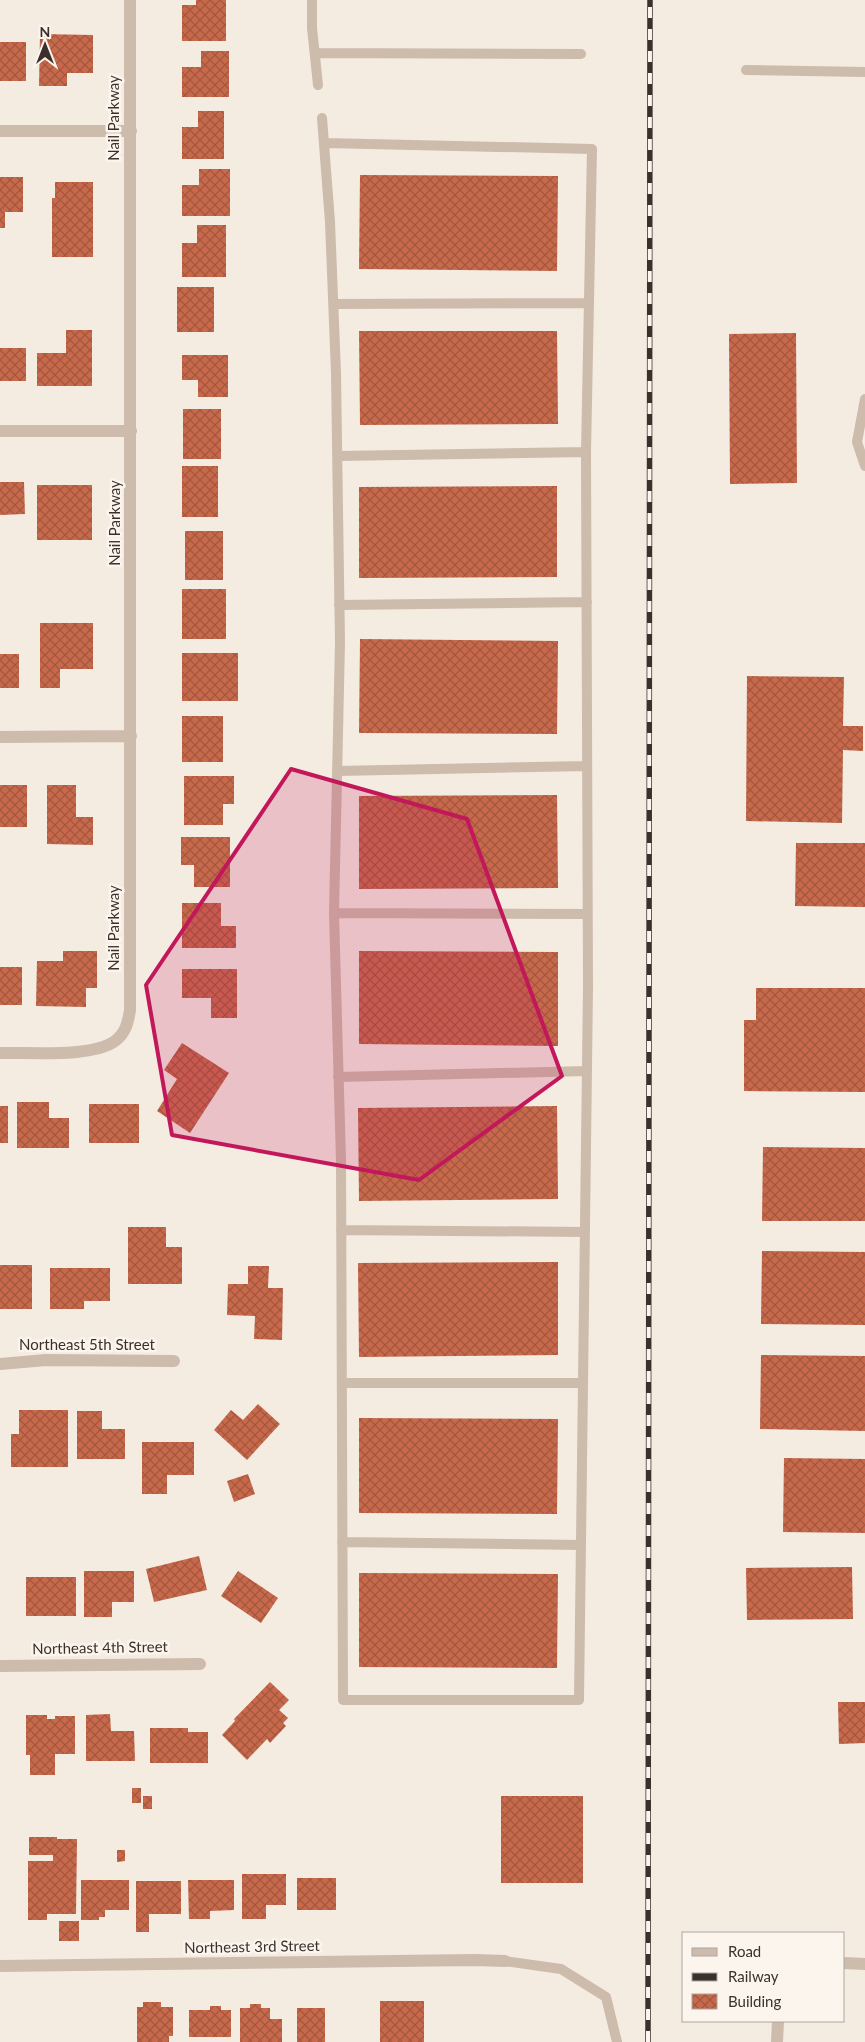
<svg xmlns="http://www.w3.org/2000/svg" width="865" height="2042" viewBox="0 0 865 2042" font-family="Lato,sans-serif">
	<style>
		.building { fill: url(#building-cross-hatch) }
		.lines { fill: none; stroke-linecap: round; stroke-linejoin: round }
		.service { stroke: #cdbbac; stroke-width: 10 }
		.minor { stroke: #cdbbac; stroke-width: 12 }
		.rail-casing { stroke: #3b302b; stroke-width: 5.5 }
		.rail { stroke: #fbf5ee; stroke-width: 4; stroke-dasharray: 11; stroke-linecap: butt }
		.marked { fill: #c2185b; fill-opacity: 0.2; stroke: #c2185b; stroke-width: 4; stroke-linejoin: round }
		.labels { text-anchor: middle; stroke-width: 5; stroke-linejoin: round; paint-order: stroke }
		.street-label { font-size: 15px; fill: #3b302b; stroke: #fbf5ee }
	</style>
	<defs>
		<pattern id="building-cross-hatch" width="8" height="8" patternUnits="userSpaceOnUse" patternTransform="scale(1.25)"><rect width="8" height="8" fill="#c8694b"/><path d="M0 0l8 8M0 8l8-8" fill="none" stroke="#a4573f"/></pattern>
	</defs>
	<rect width="100%" height="100%" fill="#f4ebe1"/>
	<path class="building" d="M 196,0 L 226,0 L 226,41 L 182,41 L 182,5 L 196,5 Z
		M 40,34 L 93,35 L 93,73 L 67,73 L 67,86 L 39,86 Z
		M 0,42 L 26,42 L 26,81 L 0,81 Z
		M 201,51 L 229,51 L 229,97 L 182,97 L 182,67 L 201,67 Z
		M 198,111 L 224,111 L 224,159 L 182,159 L 182,127 L 198,127 Z
		M 199,169 L 230,169 L 230,216 L 182,216 L 182,185 L 199,185 Z
		M 360,175 L 558,176 L 557,271 L 359,269 Z
		M 0,177 L 23,177 L 23,212 L 5,212 L 5,228 L 0,228 Z
		M 55,182 L 93,182 L 93,257 L 52,257 L 52,198 L 55,198 Z
		M 197,225 L 226,225 L 226,277 L 182,277 L 182,243 L 197,243 Z
		M 177,287 L 214,287 L 214,332 L 177,332 Z
		M 66,330 L 92,330 L 92,386 L 37,386 L 37,353 L 66,353 Z
		M 359,331 L 557,331 L 558,424 L 360,425 Z
		M 796,333 L 797,483 L 730,484 L 729,334 Z
		M 0,348 L 26,348 L 26,381 L 0,381 Z
		M 182,355 L 228,355 L 228,397 L 198,397 L 198,380 L 182,380 Z
		M 183,409 L 221,409 L 221,459 L 183,459 Z
		M 182,466 L 218,466 L 218,517 L 182,517 Z
		M 0,482 L 24,482 L 25,514 L 0,515 Z
		M 37,485 L 92,485 L 92,540 L 37,540 Z
		M 557,486 L 557,577 L 359,578 L 359,487 Z
		M 185,531 L 223,531 L 223,580 L 185,580 Z
		M 182,589 L 226,589 L 226,639 L 182,639 Z
		M 40,623 L 93,623 L 93,669 L 60,669 L 60,688 L 40,688 Z
		M 360,639 L 558,641 L 557,734 L 359,733 Z
		M 182,653 L 238,653 L 238,701 L 182,701 Z
		M 0,654 L 19,654 L 19,688 L 0,688 Z
		M 747,676 L 844,677 L 843,726 L 863,726 L 863,751 L 843,750 L 842,823 L 746,821 Z
		M 182,716 L 223,716 L 223,762 L 182,762 Z
		M 184,776 L 234,776 L 234,804 L 223,804 L 223,825 L 184,825 Z
		M 0,785 L 27,785 L 27,827 L 0,827 Z
		M 47,785 L 76,785 L 76,817 L 93,817 L 93,845 L 47,844 Z
		M 557,795 L 558,888 L 359,889 L 359,796 Z
		M 181,837 L 230,837 L 230,887 L 194,887 L 194,865 L 181,865 Z
		M 796,843 L 865,843 L 865,907 L 795,906 Z
		M 182,903 L 221,903 L 221,926 L 236,926 L 236,948 L 182,948 Z
		M 63,951 L 97,951 L 97,988 L 86,988 L 86,1007 L 36,1006 L 37,961 L 63,961 Z
		M 359,951 L 558,952 L 558,1046 L 359,1044 Z
		M 0,967 L 22,967 L 22,1005 L 0,1005 Z
		M 182,969 L 237,969 L 237,1018 L 211,1018 L 211,998 L 182,998 Z
		M 756,988 L 865,988 L 865,1092 L 744,1091 L 744,1020 L 756,1020 Z
		M 182,1043 L 229,1073 L 190,1133 L 157,1111 L 177,1079 L 164,1070 Z
		M 17,1102 L 49,1102 L 49,1118 L 69,1118 L 69,1148 L 17,1148 Z
		M 89,1104 L 139,1104 L 139,1143 L 89,1143 Z
		M 0,1106 L 8,1106 L 8,1143 L 0,1143 Z
		M 557,1106 L 558,1199 L 359,1201 L 358,1108 Z
		M 763,1147 L 865,1148 L 865,1221 L 762,1221 Z
		M 128,1227 L 166,1227 L 166,1247 L 182,1247 L 182,1284 L 128,1284 Z
		M 762,1251 L 865,1252 L 865,1325 L 761,1324 Z
		M 558,1262 L 558,1355 L 359,1357 L 358,1263 Z
		M 0,1265 L 32,1265 L 32,1309 L 0,1309 Z
		M 248,1266 L 269,1266 L 268,1288 L 283,1288 L 282,1340 L 254,1339 L 255,1316 L 227,1315 L 228,1284 L 248,1284 Z
		M 50,1268 L 110,1268 L 110,1301 L 84,1301 L 84,1309 L 50,1309 Z
		M 761,1355 L 865,1356 L 865,1431 L 760,1429 Z
		M 258,1404 L 280,1424 L 247,1460 L 214,1430 L 231,1410 L 243,1420 Z
		M 19,1410 L 68,1410 L 68,1467 L 11,1467 L 11,1434 L 19,1434 Z
		M 77,1411 L 102,1411 L 102,1429 L 125,1429 L 125,1459 L 77,1459 Z
		M 359,1418 L 558,1419 L 557,1514 L 359,1513 Z
		M 142,1442 L 194,1442 L 194,1475 L 167,1475 L 167,1494 L 142,1494 Z
		M 784,1458 L 865,1459 L 865,1533 L 783,1532 Z
		M 248,1474 L 255,1494 L 234,1502 L 227,1481 Z
		M 199,1556 L 207,1590 L 154,1602 L 146,1569 Z
		M 852,1567 L 853,1619 L 747,1620 L 746,1568 Z
		M 84,1571 L 134,1571 L 134,1602 L 112,1602 L 112,1617 L 84,1617 Z
		M 238,1571 L 278,1598 L 261,1623 L 221,1596 Z
		M 359,1573 L 558,1574 L 557,1668 L 359,1667 Z
		M 26,1577 L 76,1577 L 76,1616 L 26,1616 Z
		M 270,1682 L 289,1700 L 279,1710 L 288,1718 L 283,1723 L 286,1726 L 270,1743 L 267,1739 L 247,1760 L 222,1735 L 235,1721 L 234,1719 Z
		M 838,1702 L 865,1702 L 865,1743 L 839,1744 Z
		M 110,1714 L 111,1731 L 134,1731 L 135,1761 L 86,1761 L 86,1715 Z
		M 26,1715 L 47,1715 L 47,1719 L 55,1719 L 55,1716 L 75,1716 L 75,1754 L 55,1754 L 55,1775 L 30,1775 L 30,1755 L 26,1755 Z
		M 150,1728 L 188,1728 L 188,1732 L 208,1732 L 208,1763 L 150,1763 Z
		M 132,1788 L 141,1788 L 141,1803 L 132,1803 Z
		M 143,1796 L 152,1796 L 152,1809 L 143,1809 Z
		M 501,1796 L 583,1796 L 583,1883 L 501,1883 Z
		M 29,1837 L 57,1837 L 57,1839 L 77,1839 L 76,1914 L 47,1914 L 47,1920 L 28,1920 L 28,1861 L 53,1861 L 53,1855 L 29,1855 Z
		M 117,1850 L 125,1850 L 125,1861 L 117,1862 Z
		M 242,1874 L 286,1874 L 286,1905 L 266,1905 L 266,1919 L 242,1919 Z
		M 297,1878 L 336,1878 L 336,1910 L 297,1910 Z
		M 81,1880 L 129,1880 L 129,1910 L 105,1910 L 105,1917 L 99,1917 L 99,1920 L 81,1920 Z
		M 188,1880 L 234,1880 L 234,1910 L 210,1911 L 210,1919 L 189,1919 Z
		M 136,1881 L 181,1881 L 181,1914 L 149,1914 L 149,1932 L 136,1932 Z
		M 59,1921 L 79,1921 L 79,1941 L 59,1941 Z
		M 380,2001 L 424,2001 L 424,2042 L 380,2042 Z
		M 143,2002 L 161,2002 L 161,2007 L 173,2007 L 173,2036 L 169,2036 L 169,2042 L 137,2042 L 137,2007 L 143,2007 Z
		M 250,2004 L 261,2004 L 261,2008 L 270,2008 L 270,2019 L 282,2019 L 282,2042 L 240,2042 L 240,2008 L 250,2008 Z
		M 210,2006 L 221,2006 L 221,2010 L 231,2010 L 231,2037 L 189,2037 L 189,2010 L 210,2010 Z
		M 297,2008 L 325,2008 L 325,2042 L 297,2042 Z"/>
	<g class="lines">
		<path class="service" d="M 312,0 L 312,28 L 318,85
			M 315,53 L 581,54
			M 746,70 L 865,72
			M 322,118 L 330,222 L 336,373 L 338,512 L 340,642 L 334,913 L 341,1161 L 343,1700 L 579,1700 L 588,987 L 586,452 L 592,149 L 325,143
			M 334,304 L 589,303
			M 865,399 L 857,442 L 865,466
			M 338,456 L 586,452
			M 339,605 L 587,602
			M 337,771 L 587,766
			M 334,913 L 587,914
			M 338,1077 L 587,1071
			M 341,1230 L 585,1232
			M 342,1383 L 583,1383
			M 342,1542 L 581,1545
			M 505,1961 L 561,1969 L 606,1997 L 617,2042"/>
		<path class="minor" d="M 0,131 L 131,131
			M 0,431 L 131,431
			M 0,737 L 131,736
			M 0,1053 C 29,1052 92,1058 115,1041 C 126,1033 128,1022 130,1010 L 130,0
			M 0,1364 L 46,1360 L 174,1361
			M 0,1666 L 200,1664
			M 844,1963 L 865,1964
			M 0,1966 L 475,1960 L 505,1961
			M 777,2042 L 778,2021"/>
		<g class="rail-casing">
			<path id="rail" d="M 648,2042 L 650,0"/>
		</g>
		<use href="#rail" class="rail"/>
	</g>
	<path class="marked" d="M 291,769 L 467,819 L 562,1076 L 419,1180 L 172,1135 L 146,985 Z"/>
	<g class="labels">
		<g class="street-label">
			<text transform="translate(114 118) rotate(-90)" y="5">Nail Parkway</text>
			<text transform="translate(115 523) rotate(-90)" y="5">Nail Parkway</text>
			<text transform="translate(114 928) rotate(-90)" y="5">Nail Parkway</text>
			<text x="87" y="1350">Northeast 5th Street</text>
			<text transform="translate(100 1648) rotate(-1)" y="5">Northeast 4th Street</text>
			<text transform="translate(252 1947) rotate(-1)" y="5">Northeast 3rd Street</text>
		</g>
	</g>
	<rect x="682" y="1932" width="162" height="90" fill="#fbf5ee" stroke="#aea6a0"/>
	<rect x="692" y="1948" width="25" height="8" fill="#cdbbac" stroke="#aea6a0"/>
	<text x="728" y="1957" font-size="15" fill="#3b302b">Road</text>
	<rect x="692" y="1973" width="25" height="8" fill="#3b302b" stroke="#aea6a0"/>
	<text x="728" y="1982" font-size="15" fill="#3b302b">Railway</text>
	<rect x="692" y="1994" width="25" height="15" fill="url(#building-cross-hatch)" stroke="#aea6a0"/>
	<text x="728" y="2007" font-size="15" fill="#3b302b">Building</text>
	<g transform="translate(45 45)" stroke="#fbf5ee" stroke-width="4" paint-order="stroke">
	<path d="M0-4L9 19L0 12L-9 19Z" fill="#3b302b"/>
	<text y="-8" font-size="14" font-weight="bold" text-anchor="middle" fill="#3b302b">N</text>
	</g>
</svg>
